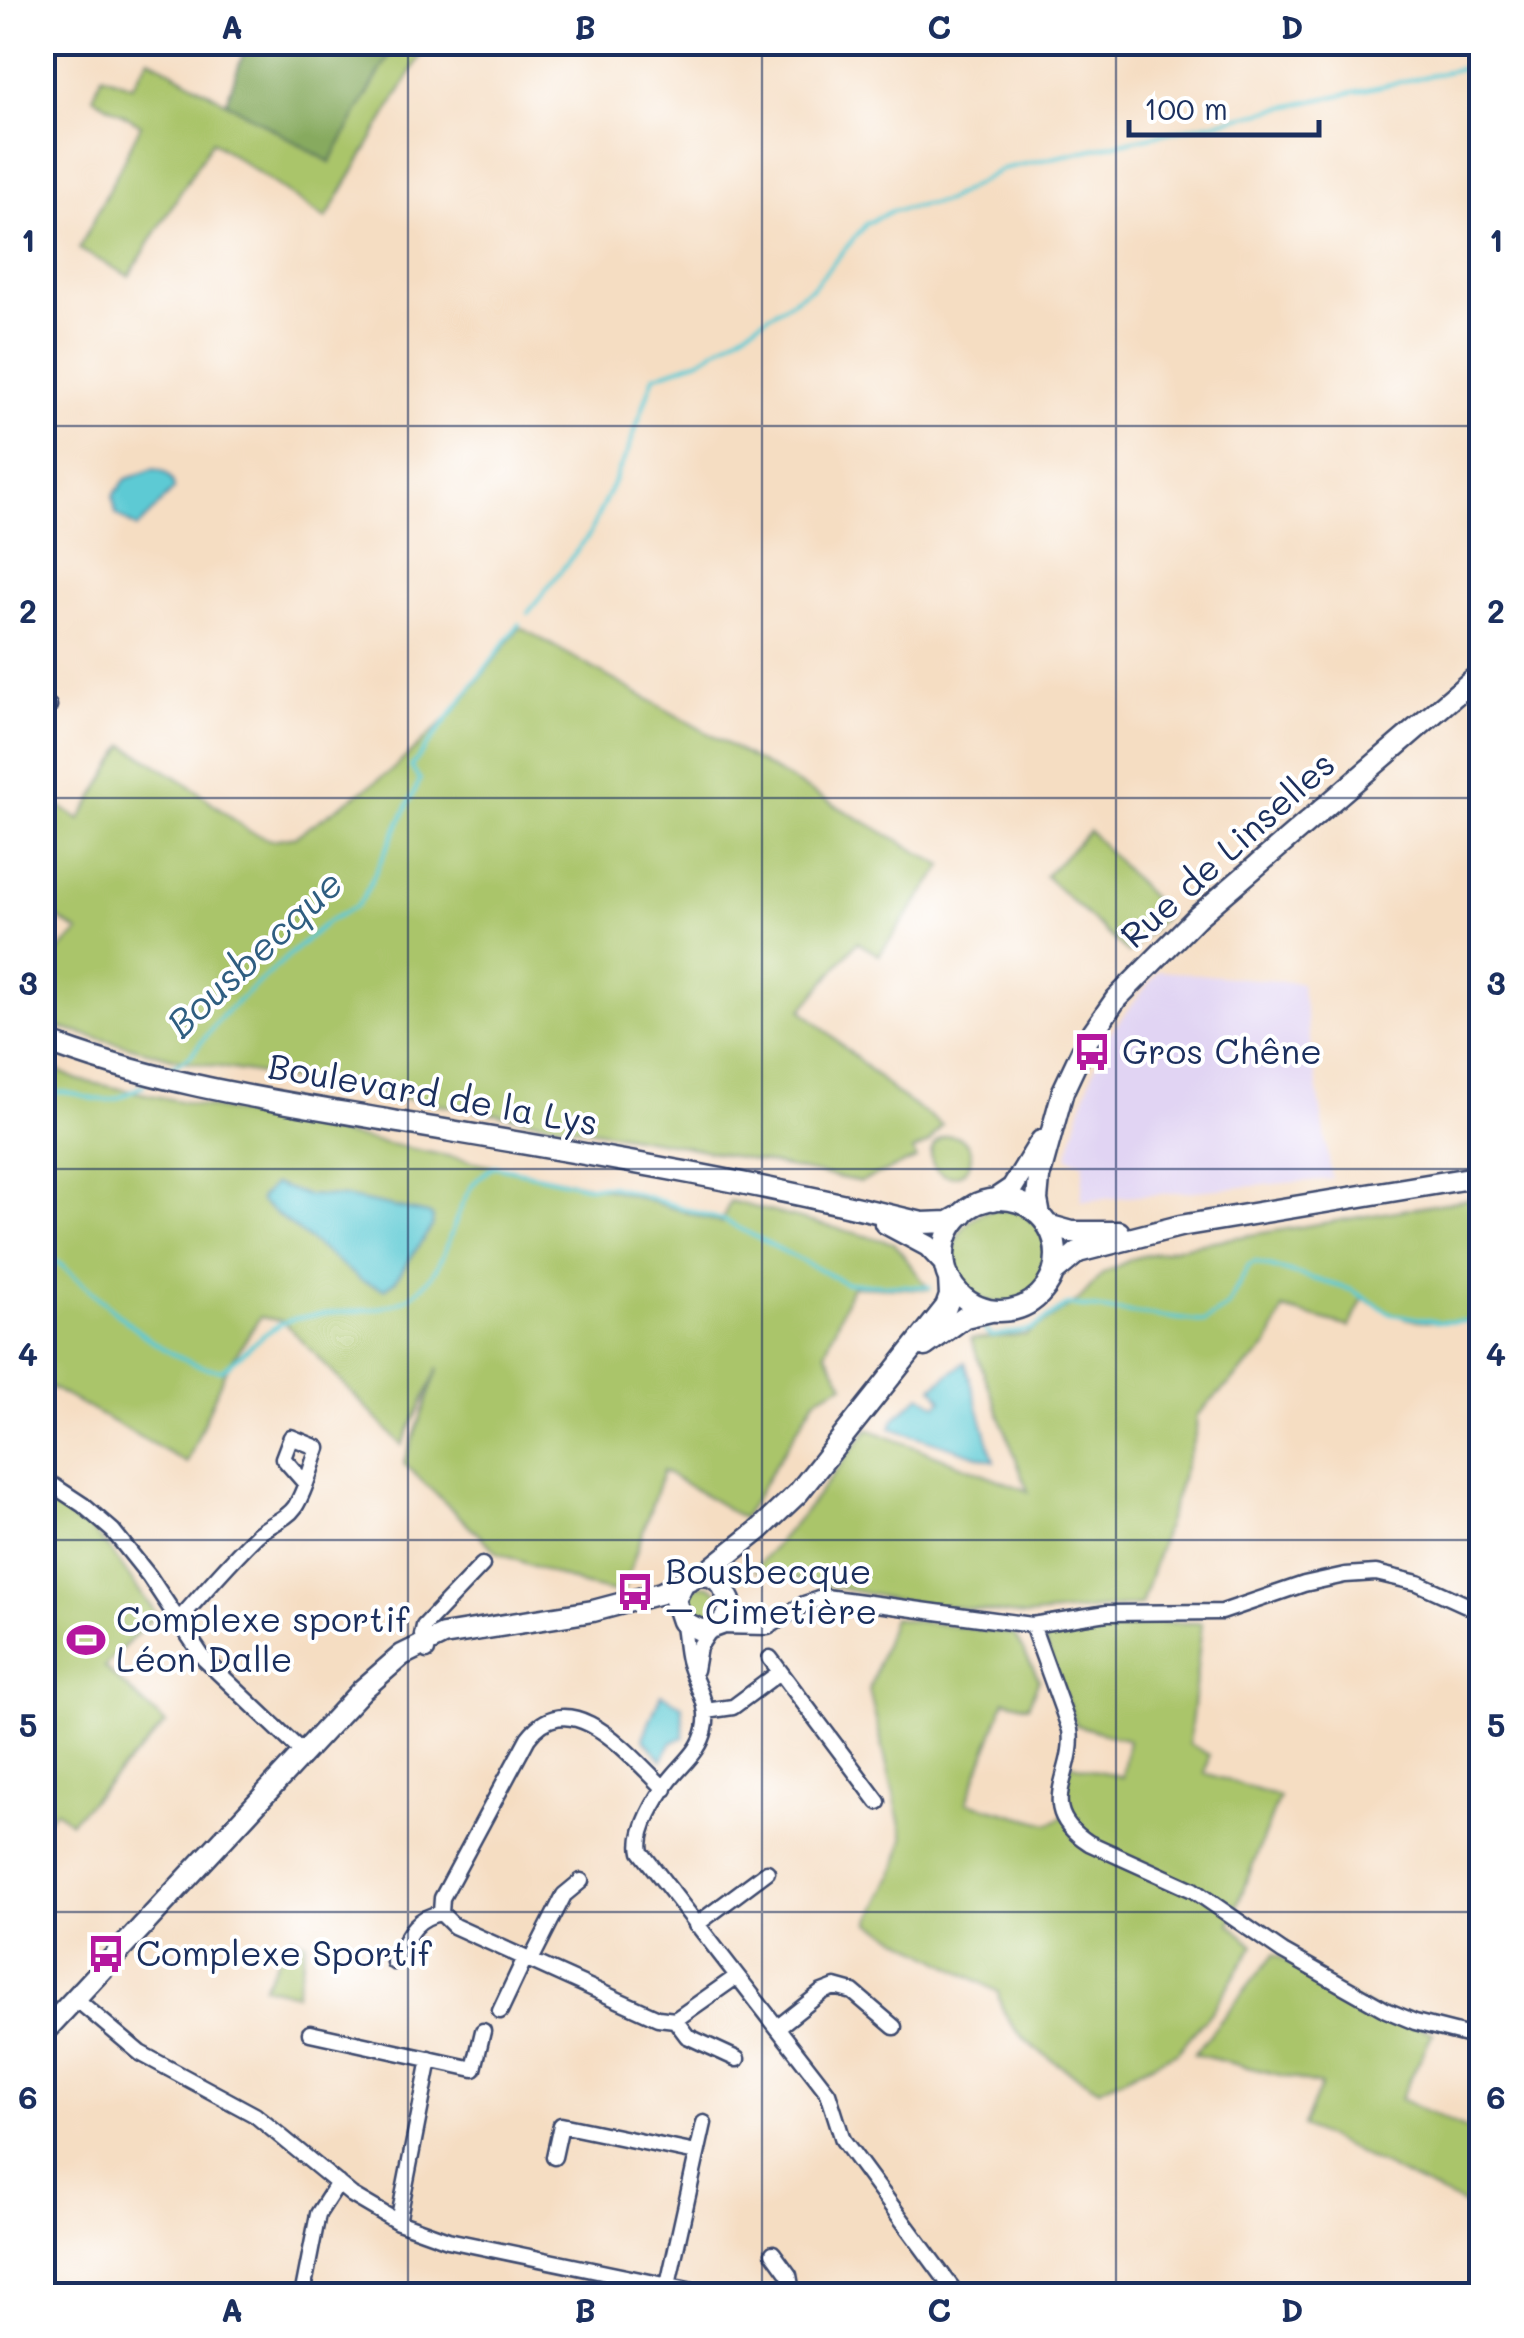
<svg xmlns="http://www.w3.org/2000/svg" width="1524" height="2338" viewBox="0 0 1524 2338" font-family="Mali,sans-serif">
	<style>
		.built { fill: #e1d4f3 }
		.green { fill: #aac56b; stroke: #627a64; stroke-width: 2.5 }
		.forest { fill: #87aa5f; stroke: #516c5e; stroke-width: 2.5 }
		.water { fill: #5dcad4; stroke: #3c7c99; stroke-width: 2.5 }
		.lines { fill: none; stroke-linecap: round; stroke-linejoin: round }
		.stream { stroke: #5dcad4; stroke-width: 4 }
		.street-casing { stroke: #3c496d; stroke-width: 19 }
		.secondary-casing { stroke: #3c496d; stroke-width: 25 }
		.street { stroke: #fff; stroke-width: 14 }
		.secondary { stroke: #fff; stroke-width: 20 }
		.grid { fill: none; stroke: #1b2f5e; stroke-width: 2.5; stroke-opacity: 0.55 }
		.labels { text-anchor: middle; stroke-width: 8; stroke-linejoin: round; paint-order: stroke }
		.street-label { font-size: 35px; fill: #1b2f5e; stroke: #fff }
		.poi-label { font-size: 35px; fill: #1b2f5e; stroke: #fff; text-anchor: start }
		.water-label { font-size: 38px; font-style: italic; fill: #2f5e81; stroke: #fff }
		.neatline { fill: none; stroke: #1b2f5e; stroke-width: 4 }
		.grid-label { font-size: 32px; text-anchor: middle; font-weight: bold; fill: #1b2f5e }
	</style>
	<rect width="100%" height="100%" fill="#fff"/>
	<filter id="ink" filterUnits="userSpaceOnUse"><feTurbulence type="fractalNoise" baseFrequency=".01" numOctaves="2"/><feDisplacementMap in="SourceGraphic" scale="20" xChannelSelector="R" yChannelSelector="G"/><feConvolveMatrix kernelMatrix="1 2 1 2 8 2 1 2 1" color-interpolation-filters="sRGB"/></filter>
	<filter id="wash" filterUnits="userSpaceOnUse"><feTurbulence type="fractalNoise" baseFrequency=".0048" numOctaves="4" result="noise"/><feDisplacementMap in="SourceGraphic" scale="40" xChannelSelector="R" yChannelSelector="G"/><feGaussianBlur stdDeviation="2.25" result="paint"/><feColorMatrix in="noise" values="0 0 0 0 0 0 0 0 0 0 0 0 0 0 0 0 0 1.4 0 .05"/><feComposite in="paint" operator="in"/></filter>
	<g filter="url(#wash)">
		<rect width="100%" height="100%" fill="#f5ddc2"/>
		<path class="built" d="M 1159,971 L 1301,983 L 1332,1179 L 1081,1201 L 1084,1163 L 1067,1157 L 1088,1085 L 1108,1035 Z"/>
		<path class="green" d="M 396,43 L 428,43 L 326,219 L 212,141 L 129,276 L 79,249 L 141,125 L 93,97 L 102,75 L 132,86 L 149,58 L 330,162 Z
			M 520,627 L 943,866 L 879,955 L 857,942 L 802,1010 L 898,1095 L 942,1125 L 928,1144 L 913,1151 L 916,1159 L 860,1182 L 664,1142 L 184,1061 L 60,1028 L 43,1020 L 43,967 L 79,932 L 43,908 L 43,795 L 80,820 L 125,745 L 192,787 L 248,831 L 271,840 L 296,836 L 390,772 L 452,714 Z
			M 1089,831 L 1167,914 L 1128,953 L 1045,876 Z
			M 43,1064 L 78,1080 L 612,1190 L 721,1223 L 730,1201 L 894,1243 L 929,1289 L 852,1286 L 825,1352 L 844,1384 L 816,1398 L 743,1518 L 663,1471 L 622,1594 L 583,1585 L 498,1553 L 404,1464 L 439,1367 L 402,1445 L 283,1321 L 260,1317 L 224,1373 L 187,1463 L 43,1383 Z
			M931 1156a20 20 0 1 1 40 0a20 20 0 1 1-40 0Z
			M 1481,1197 L 1481,1320 C 1431,1324 1407,1326 1363,1298 L 1350,1327 L 1283,1309 L 1268,1346 L 1197,1415 L 1196,1432 L 1141,1605 L 1025,1616 L 892,1599 L 754,1570 L 810,1505 L 868,1429 L 1028,1491 L 971,1339 L 1026,1335 L 1078,1301 L 1103,1273 L 1134,1258 L 1190,1245 Z
			M954 1256a47 47 0 1 1 94 0a47 47 0 1 1-94 0Z
			M 43,1498 L 90,1529 L 108,1547 L 156,1614 L 104,1667 L 166,1724 L 70,1822 L 55,1810 L 43,1824 Z
			M685 1603a18 18 0 1 1 36 0a18 18 0 1 1-36 0Z
			M 893,1618 L 1014,1634 L 1039,1679 L 1028,1706 L 1005,1700 L 967,1802 L 1049,1824 L 1073,1812 L 1066,1801 L 1070,1764 L 1122,1777 L 1128,1740 L 1076,1725 L 1042,1635 L 1106,1622 L 1202,1623 L 1189,1744 L 1209,1755 L 1205,1773 L 1279,1797 L 1230,1924 L 1254,1945 L 1212,2011 L 1177,2052 L 1099,2089 C 1062,2066 1004,2039 998,1992 L 870,1922 L 896,1868 L 904,1838 L 869,1690 Z
			M 292,1935 L 306,1942 L 296,1994 L 263,1986 Z
			M 1274,1954 L 1361,2004 L 1433,2033 L 1400,2099 L 1481,2135 L 1481,2213 L 1303,2126 L 1321,2085 L 1194,2054 Z"/>
		<path class="forest" d="M 247,43 L 247,42 L 396,43 L 330,162 L 226,102 Z"/>
		<path class="water" d="M 153,469 C 165,470 173,477 174,489 L 137,528 L 116,514 L 113,496 L 126,479 Z
			M 274,1184 L 305,1195 L 345,1197 L 428,1214 L 433,1217 L 432,1226 L 395,1281 L 385,1289 L 362,1281 L 261,1202 L 260,1198 Z
			M 965,1362 L 994,1461 L 891,1428 L 894,1419 L 921,1395 L 937,1405 L 942,1400 L 933,1387 Z
			M 661,1694 L 682,1705 L 684,1737 L 672,1742 L 662,1760 L 643,1738 Z"/>
		<g class="lines">
			<path class="stream" d="M 528,613 L 589,535 L 628,451 L 654,376 L 700,360 L 813,287 L 867,223 L 892,211 L 946,201 L 1002,169 L 1482,64
				M 168,1070 L 190,1056 L 224,1014 L 297,948 L 327,922 L 356,906 L 363,898 L 420,780 L 411,767 L 519,624
				M 42,1097 C 66,1083 89,1105 114,1099 C 124,1097 134,1090 143,1085
				M 42,1258 L 56,1261 C 103,1297 160,1365 222,1370 C 246,1353 262,1330 291,1320 C 326,1308 382,1317 412,1295 C 450,1267 448,1225 471,1187 C 476,1179 486,1172 494,1166 L 586,1186 L 611,1186 L 725,1221 L 845,1283 L 930,1287
				M 984,1329 L 992,1336 L 1031,1330 L 1068,1305 L 1204,1322 L 1227,1307 L 1249,1265 L 1255,1262 L 1352,1290 L 1392,1314 L 1439,1322 L 1482,1321"/>
		</g>
	</g>
	<g filter="url(#ink)">
		<g class="lines">
			<g class="street-casing">
				<path id="street" d="M 42,705 L 49,706
					M 42,1478 L 83,1505 L 113,1531 L 149,1576 L 204,1659 L 303,1753
					M 682,1621 C 685,1634 685,1648 688,1660 C 694,1684 711,1703 705,1729 C 700,1752 683,1763 670,1780 C 657,1797 636,1831 641,1852 L 828,2093 L 843,2140 L 958,2296
					M 177,1622 C 203,1593 229,1562 257,1535 C 269,1524 286,1520 295,1507 C 306,1490 311,1467 318,1448 L 291,1437 L 283,1458 L 305,1483
					M 1032,1625 L 1070,1730 C 1077,1775 1032,1806 1089,1843 L 1193,1890 L 1283,1952 L 1386,2010 L 1415,2022 L 1482,2039
					M 718,1626 L 768,1627 L 804,1604 L 825,1597 L 1032,1625 L 1107,1613 L 1222,1612 L 1304,1584 L 1345,1575 L 1376,1573 L 1418,1583 L 1482,1612
					M 427,1651 L 422,1635 L 424,1626 L 482,1565
					M 770,1658 L 878,1802
					M 695,1670 L 699,1647 L 710,1630
					M 706,1711 L 733,1707 L 780,1672
					M 441,1913 L 442,1898 L 528,1738 C 571,1680 632,1758 665,1789
					M 696,1925 L 767,1872
					M 531,1960 L 564,1895 L 581,1881
					M 394,1962 C 407,1938 412,1918 441,1913 L 454,1926 L 658,2018 L 675,2020 L 687,2036 L 737,2059
					M 76,1999 L 140,2053 L 255,2115 L 352,2195 L 398,2222 L 448,2240 L 698,2292
					M 500,2011 L 525,1958
					M 675,2020 L 736,1977
					M 778,2027 L 822,1992 L 835,1987 L 853,1992 L 894,2027
					M 310,2033 L 474,2069 L 483,2031
					M 554,2157 L 561,2125 L 696,2153
					M 398,2222 L 430,2059
					M 773,2253 L 789,2275 L 791,2286 L 779,2296
					M 668,2285 L 704,2123
					M 302,2296 L 318,2214 L 338,2183"/>
			</g>
			<g class="secondary-casing">
				<path id="secondary" d="M 42,1040 C 157,1085 278,1101 398,1122 C 574,1152 749,1180 922,1223 L 949,1222 L 963,1214
					M944 1255a56 56 0 1 1 112 0a56 56 0 1 1-112 0Z
					M 994,1200 L 1012,1188 L 1041,1141
					M 1040,1216 L 1037,1200 L 1039,1178 L 1063,1091 L 1086,1042 L 1116,999 L 1197,917 L 1482,672
					M 885,1223 L 928,1246 L 945,1264
					M 1047,1225 L 1072,1232 L 1119,1232
					M 1053,1273 L 1078,1252 L 1180,1226 L 1482,1176
					M 925,1346 L 965,1317 L 991,1311
					M 703,1575 L 759,1530 L 798,1493 L 946,1307 L 950,1296 L 949,1278
					M 42,2034 L 362,1690 L 402,1655 L 443,1635 L 593,1611 L 661,1593 L 699,1575 L 711,1576 L 721,1583 L 730,1601 L 729,1613 L 721,1624 L 702,1631 L 682,1621 L 675,1600 L 684,1582"/>
			</g>
			<use href="#street" class="street"/>
			<use href="#secondary" class="secondary"/>
		</g>
	</g>
	<path class="grid" d="M 408,42 L 408,2296M 762,42 L 762,2296M 1116,42 L 1116,2296M 42,426 L 1482,426M 42,798 L 1482,798M 42,1169 L 1482,1169M 42,1540 L 1482,1540M 42,1912 L 1482,1912"/>
	<defs>
		<g id="bus-bare" transform="scale(3)"><path d="M-5-6H5V4H4V6H2V4H-2V6H-4V4H-5ZM-3.5-4V0h7V-4ZM-3.5 1.2v1.5H-2V1.2ZM2 1.2v1.5H3.5V1.2Z" fill="#b5179e" stroke="#fff" stroke-width="2.5" paint-order="stroke"/></g>
		<g id="stadium-bare" transform="scale(3)"><path d="M0-5a6.5 5 0 1 0 0 10a6.5 5 0 1 0 0-10ZM-3.5-1.8h7v3.6h-7Z" fill="#b5179e" stroke="#fff" stroke-width="2.5" paint-order="stroke"/></g>
	</defs>
	<g fill-rule="evenodd">
		<use href="#bus-bare" x="1092" y="1052"/>
		<use href="#bus-bare" x="635" y="1592"/>
		<use href="#stadium-bare" x="86" y="1640"/>
		<use href="#bus-bare" x="106" y="1954"/>
	</g>
	<g class="labels">
		<g class="street-label">
			<text transform="translate(1228 850) rotate(-42)" y="12">Rue de Linselles</text>
			<text transform="translate(433 1095) rotate(10)" y="12">Boulevard de la Lys</text>
		</g>
		<g class="poi-label">
			<text x="1122" y="1064">Gros Chêne</text>
			<text x="665" y="1584">Bousbecque<tspan x="665" dy="40">– Cimetière</tspan></text>
			<text x="116" y="1632">Complexe sportif<tspan x="116" dy="40">Léon Dalle</tspan></text>
			<text x="136" y="1966">Complexe Sportif</text>
		</g>
		<g class="water-label">
			<text transform="translate(255 954) rotate(-43)" y="13">Bousbecque</text>
		</g>
	</g>
	<rect width="1524" height="2338" fill="none" stroke="#fff" stroke-width="110"/>
	<path d="M1129 120v15h190v-15" fill="none" stroke="#1b2f5e" stroke-width="5"/>
	<text x="1144" y="120" font-size="30" fill="#1b2f5e" stroke="#ffffff" stroke-width="8" paint-order="stroke">100 m</text>
	<rect x="55" y="55" width="1414" height="2228" class="neatline"/>
	<g class="grid-label">
		<text x="232" y="39">A</text>
		<text x="585" y="39">B</text>
		<text x="939" y="39">C</text>
		<text x="1292" y="39">D</text>
		<text x="28" y="252">1</text>
		<text x="1496" y="252">1</text>
		<text x="28" y="623">2</text>
		<text x="1496" y="623">2</text>
		<text x="28" y="995">3</text>
		<text x="1496" y="995">3</text>
		<text x="28" y="1366">4</text>
		<text x="1496" y="1366">4</text>
		<text x="28" y="1737">5</text>
		<text x="1496" y="1737">5</text>
		<text x="28" y="2109">6</text>
		<text x="1496" y="2109">6</text>
		<text x="232" y="2322">A</text>
		<text x="585" y="2322">B</text>
		<text x="939" y="2322">C</text>
		<text x="1292" y="2322">D</text>
	</g>
</svg>
